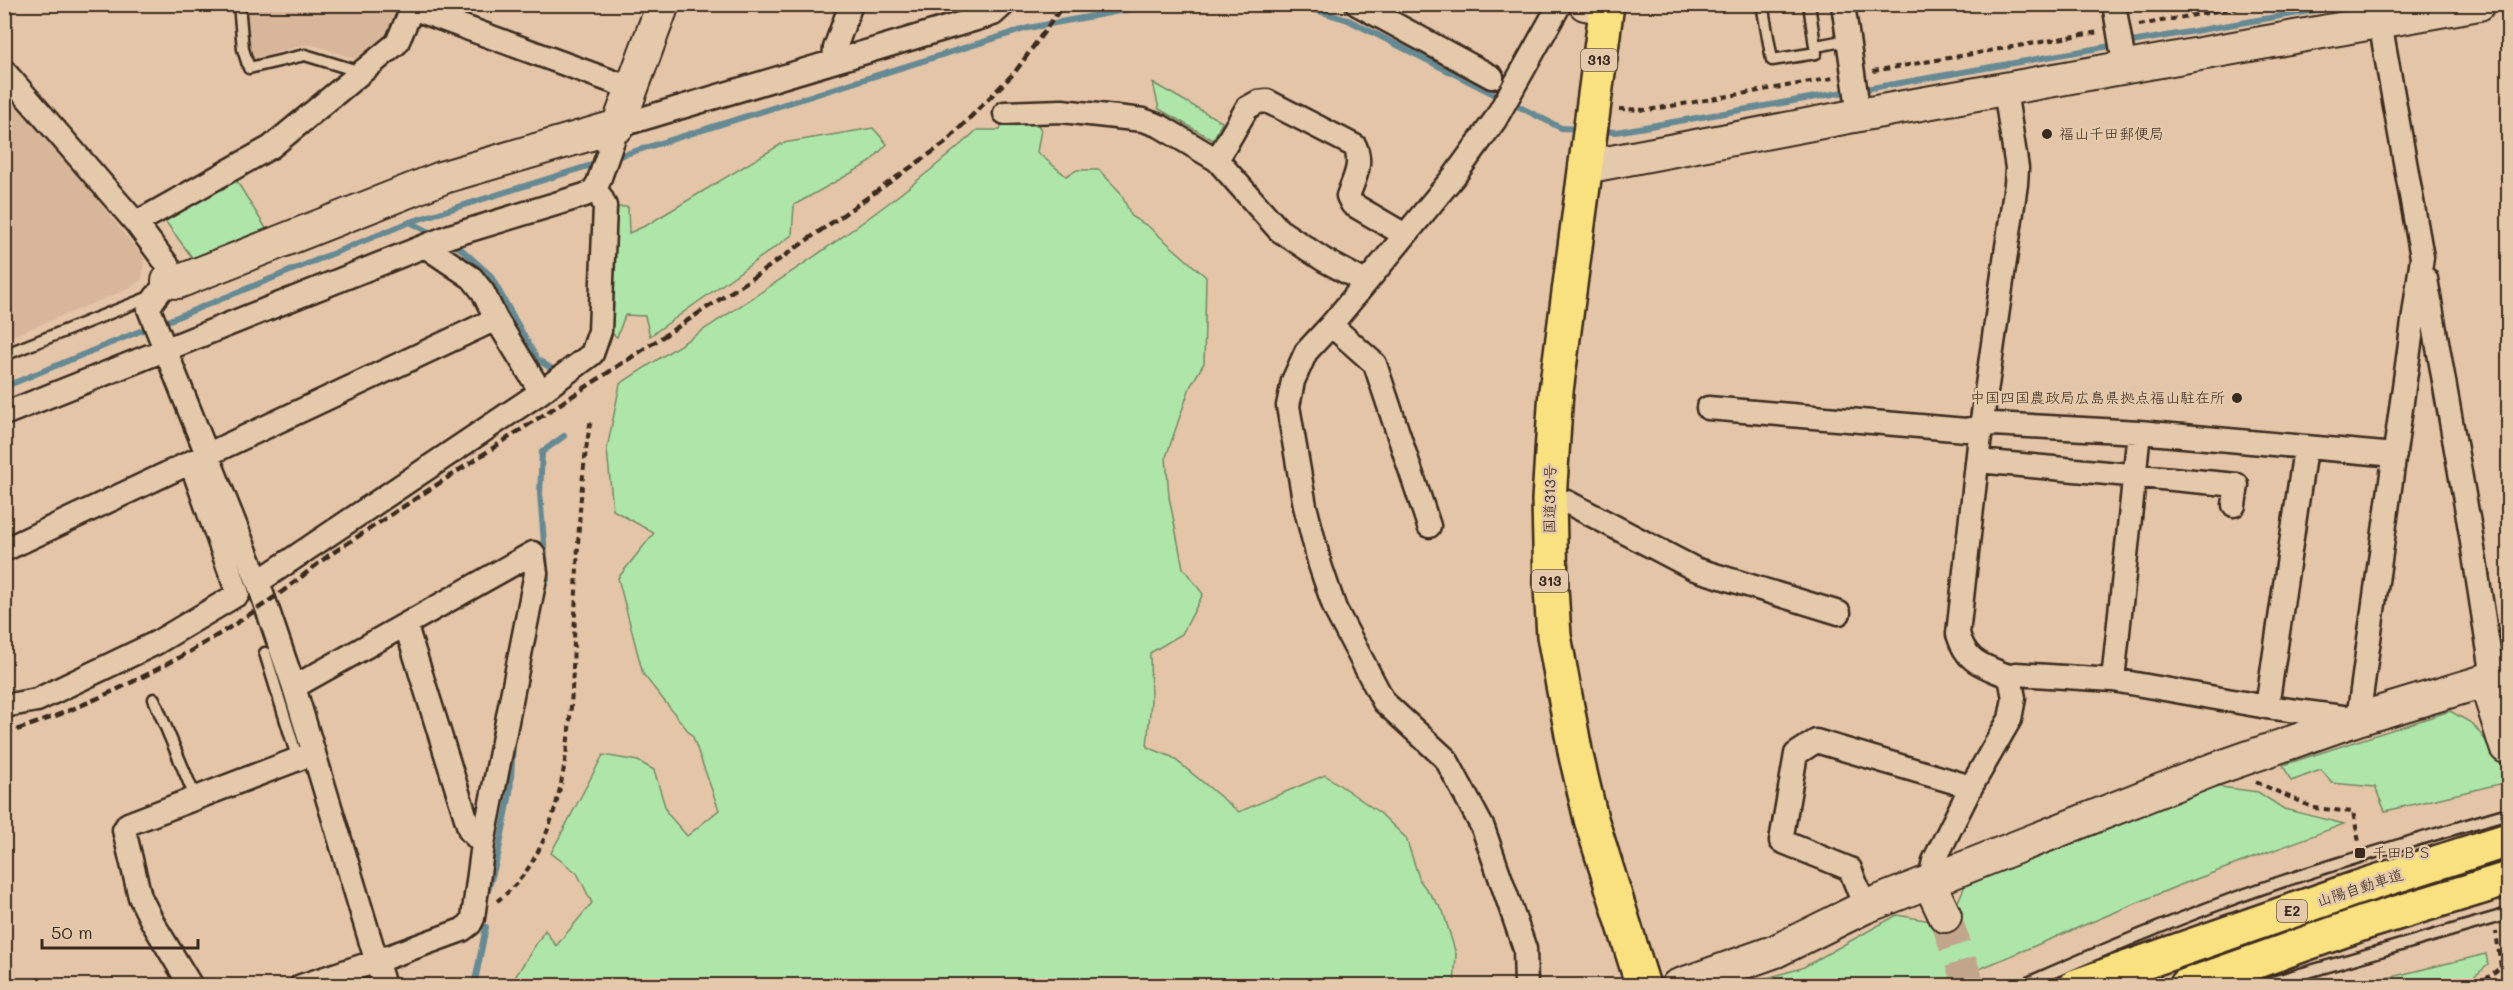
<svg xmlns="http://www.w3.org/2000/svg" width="2513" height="990" viewBox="0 0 2513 990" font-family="Mali,'Klee One',sans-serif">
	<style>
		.built { fill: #d8b699 }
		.green { fill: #aee6aa; stroke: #748864; stroke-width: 1.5 }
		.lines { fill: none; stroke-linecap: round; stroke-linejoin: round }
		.stream { stroke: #668a94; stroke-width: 6 }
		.secondary-tunnel { stroke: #c2a68c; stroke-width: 32; stroke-dasharray: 32 16; stroke-linecap: butt }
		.lane-casing { stroke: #3b2a1e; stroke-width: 15 }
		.street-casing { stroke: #3b2a1e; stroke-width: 27 }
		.secondary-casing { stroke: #3b2a1e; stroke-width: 36 }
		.highway-casing { stroke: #3b2a1e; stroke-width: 38 }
		.path { stroke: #3b2a1e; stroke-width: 4; stroke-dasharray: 6 4.5; stroke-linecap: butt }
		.lane { stroke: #e4c9ab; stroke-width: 10 }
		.street { stroke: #e4c9ab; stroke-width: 22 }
		.secondary { stroke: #e4c9ab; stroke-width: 32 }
		.highway { stroke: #fae180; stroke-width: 33 }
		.rail { stroke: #3b2a1e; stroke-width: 4.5; stroke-dasharray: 9 4.5; stroke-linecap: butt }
		.poi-dot { fill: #3b2a1e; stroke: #e4c9ab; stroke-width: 2 }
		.labels { text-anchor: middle; stroke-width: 5; stroke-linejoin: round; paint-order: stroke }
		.shield { fill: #e4c9ab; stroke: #6e5a48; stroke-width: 1.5 }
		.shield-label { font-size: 14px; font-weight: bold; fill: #3b2a1e }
		.poi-label { font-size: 15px; fill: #3b2a1e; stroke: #e4c9ab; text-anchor: start }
		.street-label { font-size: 15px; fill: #3b2a1e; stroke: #e4c9ab }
	</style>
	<rect width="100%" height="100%" fill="#e4c5a7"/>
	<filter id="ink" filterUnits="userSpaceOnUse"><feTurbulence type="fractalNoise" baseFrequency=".0167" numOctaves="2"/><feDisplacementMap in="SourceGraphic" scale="12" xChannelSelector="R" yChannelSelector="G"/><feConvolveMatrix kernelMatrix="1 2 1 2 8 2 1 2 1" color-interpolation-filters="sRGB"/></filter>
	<g filter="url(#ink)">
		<path class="built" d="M 245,5 L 403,5 L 390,33 L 358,60 L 314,45 L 303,45 L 255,59 L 250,51 Z
			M 4,83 L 144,258 L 142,279 L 130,288 L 5,339 Z"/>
		<path class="green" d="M 1153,83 L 1222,122 L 1213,140 L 1159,109 Z
			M 1031,113 L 1041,130 L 1037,152 L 1066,176 L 1077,170 L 1099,170 L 1120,192 L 1132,217 L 1148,226 L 1206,277 L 1204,363 L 1190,387 L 1166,457 L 1169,497 L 1183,568 L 1203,594 L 1182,634 L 1150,653 L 1151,700 L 1147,747 L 1172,757 L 1239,812 L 1325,775 L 1380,813 L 1406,838 L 1420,881 L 1443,911 L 1456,954 L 1454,985 L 514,986 L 512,982 L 545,930 L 556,946 L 592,903 L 577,873 L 551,853 L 603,755 L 638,761 L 654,770 L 667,813 L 687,836 L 719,810 L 693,737 L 643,674 L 618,578 L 654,533 L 613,510 L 607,449 L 620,384 C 742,304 869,228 977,130 L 1000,130 L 1004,116 Z
			M 873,128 L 887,144 L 869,163 L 794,205 L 792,235 L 650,336 L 645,316 L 625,315 L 617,337 L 606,330 L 618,207 L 628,207 L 629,233 L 647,225 L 783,143 Z
			M 236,180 L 267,230 L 194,260 L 163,218 Z
			M 2450,711 L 2473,724 L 2495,753 L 2508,748 L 2508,782 L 2385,811 L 2375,787 L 2332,783 L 2321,770 L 2291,781 L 2283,765 Z
			M 2213,786 L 2258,792 L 2284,809 L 2344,824 L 2175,887 L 1941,985 L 1751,986 L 1752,982 L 1802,968 L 1897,915 L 1936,922 L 1954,911 L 1966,883 Z
			M 2486,954 L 2488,965 L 2464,985 L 2358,985 Z"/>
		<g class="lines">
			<path class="stream" d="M 1295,4 L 1348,20 L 1561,128 L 1580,129
				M 2126,43 L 2350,4
				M 1860,90 L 2116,45
				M 1600,131 L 1616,132 L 1850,91
				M 613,158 L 1028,28 L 1158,4
				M 410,222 L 437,236
				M 449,242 L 461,249 L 490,275 L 537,359 L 552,369
				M 160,324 L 410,222 L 601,162
				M 4,387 L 150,327
				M 543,591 L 547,579 L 540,494 L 542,452 L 564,436
				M 487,894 L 498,855 L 510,793 L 513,745
				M 474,986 L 486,927"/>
			<path class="secondary-tunnel" d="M 1945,916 L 1969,986"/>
			<g class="lane-casing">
				<path id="lane" d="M 239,4 L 243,49 L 249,68 L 305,55 L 351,69 L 358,75
					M 1762,4 L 1772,60 L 1816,53 L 1809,4
					M 1816,46 L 1848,40
					M 4,355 L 155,295
					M 265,653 L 298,760
					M 154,699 L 196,799
					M 2021,986 C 2089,956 2157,927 2227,901 C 2319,867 2414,841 2508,813
					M 2259,986 L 2508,914"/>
			</g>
			<g class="street-casing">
				<path id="street" d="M 1357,4 L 1492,77
					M 1843,4 L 1859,115
					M 2114,4 L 2125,69
					M 412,8 L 633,89
					M 834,61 L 835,48 L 851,4
					M 4,71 L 136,223 L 169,267 C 172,287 154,292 149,309 L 258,582 L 294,687 L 384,986
					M 1005,113 L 1062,111 L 1143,120 L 1160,126 L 1217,160 L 1279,230 L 1324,260 L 1365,282
					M 1217,160 L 1247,108 L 1258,102 L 1267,101 L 1355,146 C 1363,164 1354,179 1348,196 L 1352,204 L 1405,235
					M 136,223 L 271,147 L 397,43 L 414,4
					M 425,246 L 472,278 L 483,292 L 496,319 L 541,392
					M 2426,279 L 2470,529 L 2493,678
					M 1331,325 L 1375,364 L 1429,526
					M 1708,408 L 1966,430 L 1993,424 L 2139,432 L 2395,455
					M 4,414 L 450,236 L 585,195 L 594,190 L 598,183 L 618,126 L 993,14 L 1004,4
					M 1978,461 L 2237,485 L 2234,505
					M 1549,500 L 1567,502 L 1695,569 L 1839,613
					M 4,550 L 496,319
					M 258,582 L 541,392 L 592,354 L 600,331 L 605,206 L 601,197 L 594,190
					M 406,626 L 470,831 L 483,844
					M 2010,677 L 2016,674 L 2113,680 L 2267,707 L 2358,719 L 2422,257 L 2380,22
					M 2113,680 L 2139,432
					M 294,687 L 533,553 L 536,573 L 483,844 L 473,918 L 470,924 L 462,930 L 377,961 L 301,986
					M 4,706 L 37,700 L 156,643 L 238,594 L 191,463
					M 2267,707 L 2305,449
					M 1929,882 L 1934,861 L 1971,787 L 2010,719 L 2014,698 L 2010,677 C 1983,665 1967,664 1958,634 L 1981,427 L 2016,184 L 2017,168 L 2005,90
					M 1865,907 L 1850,869 L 1781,841 L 1796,754 L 1816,741 L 1971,787
					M 191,986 L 153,923 L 140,897 L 124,830 L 128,824 L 314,753
					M 1526,986 L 1525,949 L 1483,828 L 1446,759 L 1384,702 L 1335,609 L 1320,565 L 1305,506 L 1288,406 L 1293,381 L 1306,352 L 1331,325 L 1455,175 L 1495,120 L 1560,4"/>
			</g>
			<g class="secondary-casing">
				<path id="secondary" d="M 1585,4 L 1606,8
					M 1585,167 L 1859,115 L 2479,4
					M 168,281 L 178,282 L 444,177 L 618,126 L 663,4
					M 2485,680 L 2506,747
					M 1929,882 L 1945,916
					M 1677,986 L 1776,951 L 1865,907 L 2212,770 L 2358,719 L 2508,674"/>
			</g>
			<g class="highway-casing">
				<path id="highway" d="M 1607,4 L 1556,391 L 1549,500 L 1551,588 L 1554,636 L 1576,756 L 1591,819 L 1643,986
					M 2076,986 L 2357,888 L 2508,840
					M 2186,986 L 2364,923 L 2508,879"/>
			</g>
			<path class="path" d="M 2139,25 L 2257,4
				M 1873,71 L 2099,32
				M 1619,109 L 1648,110 L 1833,78
				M 2256,782 L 2314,808 L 2353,812 L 2359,842
				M 497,901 C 575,844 571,701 575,615 C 578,549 579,483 591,419
				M 2477,986 L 2501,967 L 2496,932"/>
			<use href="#lane" class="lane"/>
			<use href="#street" class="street"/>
			<use href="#secondary" class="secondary"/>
			<use href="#highway" class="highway"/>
			<path class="rail" d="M 4,734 C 93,706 190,657 266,603 C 287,589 307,572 328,556 L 760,273 L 944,144 L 1015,72 L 1064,4"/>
		</g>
	</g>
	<g class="poi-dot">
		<circle cx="2047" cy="134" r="6"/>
		<circle cx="2237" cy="398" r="6"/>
		<rect x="2354" y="847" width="12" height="12" rx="3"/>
	</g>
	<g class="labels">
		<g class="shield">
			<rect x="1581" y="49" width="36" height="22" rx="4.5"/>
			<rect x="1532" y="570" width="36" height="22" rx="4.5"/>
			<rect x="2277" y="900" width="30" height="22" rx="4.5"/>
		</g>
		<g class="shield-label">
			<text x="1599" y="65">313</text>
			<text x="1550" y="586">313</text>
			<text x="2292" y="916">E2</text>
		</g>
		<g class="poi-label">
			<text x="2059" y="139">福山千田郵便局</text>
			<text x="2225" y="403" text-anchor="end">中国四国農政局広島県拠点福山駐在所</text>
			<text x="2372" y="858">千田ＢＳ</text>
		</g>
		<g class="street-label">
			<text transform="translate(1550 499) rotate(-89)" y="5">国道313号</text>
			<text transform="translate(2360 888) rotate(-18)" y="5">山陽自動車道</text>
		</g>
	</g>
	<rect width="2513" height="990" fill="none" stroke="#e4c9ab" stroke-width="24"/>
	<rect x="12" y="12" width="2489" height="966" fill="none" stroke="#3b2a1e" stroke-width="2" filter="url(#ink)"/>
	<path d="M42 939v9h156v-9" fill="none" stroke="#3b2a1e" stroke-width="3"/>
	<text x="51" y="939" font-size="18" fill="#3b2a1e" stroke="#e4c9ab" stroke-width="4.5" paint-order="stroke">50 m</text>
</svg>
